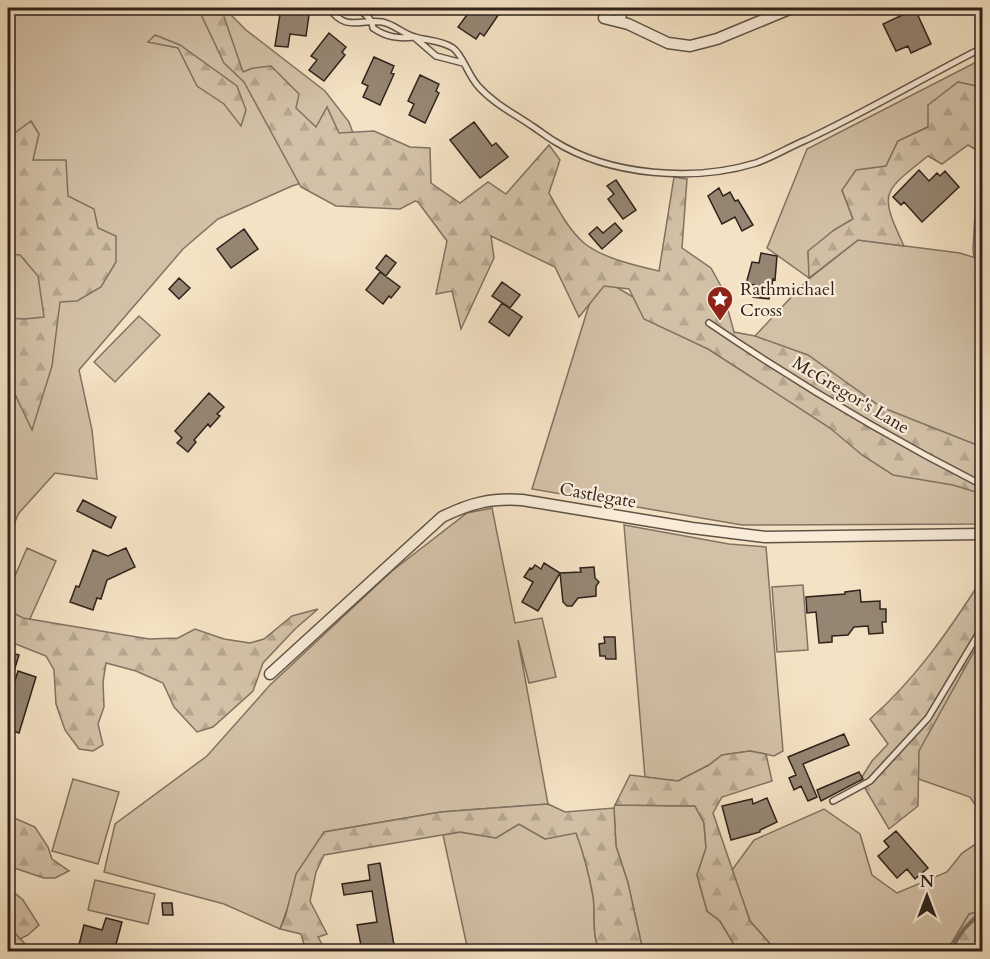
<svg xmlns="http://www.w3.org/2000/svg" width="990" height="959" viewBox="0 0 990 959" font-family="Cardo,serif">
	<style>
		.grass { fill: #d3c1a7; stroke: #817262; stroke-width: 1.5 }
		.forest { fill: url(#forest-firs); stroke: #817262; stroke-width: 1.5 }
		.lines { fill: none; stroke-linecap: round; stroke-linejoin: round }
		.stream { stroke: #7d6e5f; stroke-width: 4 }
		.building { fill: #958673; stroke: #2f221c; stroke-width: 1.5 }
		.service-casing { stroke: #605246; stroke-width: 8 }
		.minor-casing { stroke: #605246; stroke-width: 13 }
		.service { stroke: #f8ecd9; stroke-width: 5 }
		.minor { stroke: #f8ecd9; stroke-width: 10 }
		.labels { text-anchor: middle; stroke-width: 4.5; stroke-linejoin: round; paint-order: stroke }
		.poi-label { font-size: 18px; fill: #2f221c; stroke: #f8ecd9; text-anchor: start }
		.street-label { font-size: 18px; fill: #2f221c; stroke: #f8ecd9 }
	</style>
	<defs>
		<pattern id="forest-firs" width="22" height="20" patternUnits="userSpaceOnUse" patternTransform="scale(1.5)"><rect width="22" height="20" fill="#d3c1a7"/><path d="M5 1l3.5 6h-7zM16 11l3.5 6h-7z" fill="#b5a68f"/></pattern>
	</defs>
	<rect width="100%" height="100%" fill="#f4e2c4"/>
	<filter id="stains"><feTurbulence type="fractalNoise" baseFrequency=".00333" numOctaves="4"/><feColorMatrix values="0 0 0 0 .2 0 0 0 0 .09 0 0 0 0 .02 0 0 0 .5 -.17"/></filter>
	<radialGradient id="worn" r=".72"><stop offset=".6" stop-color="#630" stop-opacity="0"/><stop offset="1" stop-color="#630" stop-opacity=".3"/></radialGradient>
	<path class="grass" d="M 8,8 L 224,8 L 246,30 L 325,91 L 349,122 L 364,163 L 292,186 L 218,219 L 183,249 L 79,370 L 92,430 L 97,479 L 55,473 L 19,513 L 8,537 Z
		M 982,59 L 977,72 L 981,87 L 958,82 L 928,127 L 898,141 L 886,166 L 842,190 L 853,219 L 834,230 L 808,252 L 810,278 L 858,240 L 960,253 L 982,260 L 982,464 L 755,336 L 809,278 L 767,248 L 807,149 Z
		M 598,276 L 846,425 L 982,488 L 982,524 L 742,525 L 532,489 Z
		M 139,316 L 160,335 L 115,382 L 94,362 Z
		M 492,508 L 515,623 L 542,618 L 556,677 L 529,683 L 518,640 L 548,804 L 441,812 L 324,832 L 290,901 L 280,929 L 224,904 L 104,872 L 115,824 L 207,756 L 270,685 L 392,571 L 467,513 Z
		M 624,525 L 729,544 L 766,547 L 783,751 L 774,756 L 750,751 L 722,755 L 709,765 L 678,781 L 645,777 Z
		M 27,548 L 56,561 L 28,623 L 8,614 L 8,592 Z
		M 803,585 L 808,650 L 777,652 L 772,587 Z
		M 982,617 L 982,815 L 970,797 L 910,776 L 930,698 Z
		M 73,779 L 119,792 L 98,864 L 52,851 Z
		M 615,805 L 695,806 L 704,823 L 706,848 L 697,875 L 707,911 L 720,921 L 738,951 L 643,951 L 628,883 L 616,846 L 614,808 Z
		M 824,809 L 860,834 L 872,875 L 897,893 L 947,872 L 962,853 L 982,840 L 982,951 L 789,952 L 772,946 L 750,921 L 732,870 L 754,840 Z
		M 519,824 L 545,839 L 576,832 C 584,854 589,874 593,896 C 596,915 591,935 600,951 L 468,951 L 443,835 L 460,832 L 496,838 Z
		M 95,880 L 155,894 L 148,924 L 88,910 Z
		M 8,924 L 31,951 L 8,951 Z"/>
	<path class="forest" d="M 198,8 L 221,8 L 243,72 L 253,68 L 271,66 L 299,94 L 296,108 L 316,127 L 327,107 L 339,133 L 374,131 L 410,147 L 430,148 L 431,183 L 460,203 L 488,182 L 506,194 L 549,145 L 560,160 L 549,193 C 559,211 569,230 584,243 C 602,258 637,266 659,271 L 674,177 L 687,179 L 682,248 L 711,268 L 722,288 L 734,332 L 755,336 L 808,355 L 881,407 L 982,447 L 982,494 L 953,485 L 893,475 L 862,455 L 830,428 L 708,349 L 644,319 L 629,289 L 604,286 L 579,317 L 555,267 L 491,236 L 494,258 L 461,329 L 452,291 L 436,294 L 447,241 L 418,202 L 415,201 L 400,209 L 336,206 L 301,187 L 244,82 L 224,63 Z
		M 155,35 L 180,45 L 237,86 L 246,110 L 241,126 L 224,104 L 197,86 L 178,48 L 148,42 Z
		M 958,82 L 981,87 L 982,261 L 974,257 L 973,249 L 977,180 L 982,153 L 968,145 L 942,164 L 928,156 C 883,192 878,191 904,246 L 858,240 L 809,278 L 808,251 L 834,230 L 853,219 L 842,190 L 856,170 L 886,166 L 898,141 L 928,127 L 928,105 Z
		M 31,121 L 39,134 L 33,160 L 66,160 L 68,196 L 94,209 L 98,228 L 116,236 L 116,262 L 101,287 L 77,301 L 60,302 L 52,366 L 32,430 L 12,388 L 8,390 L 8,318 L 24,319 L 44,317 L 38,276 L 20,255 L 8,254 L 8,138 Z
		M 982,579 L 982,637 L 919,751 L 918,806 L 889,829 L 860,780 L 872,761 L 888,744 L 870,719 C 915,680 950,629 982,579 Z
		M 318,609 L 295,629 L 263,663 L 253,691 L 213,727 L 197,732 L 174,707 L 163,683 L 136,671 L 106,663 L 103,682 L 104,707 L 98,724 L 103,745 L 93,751 L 79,749 L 65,730 L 56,704 L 54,670 L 46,656 L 8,641 L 8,610 L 23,618 L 149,639 L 178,638 L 195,629 L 224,639 L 250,643 L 264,639 L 292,616 Z
		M 750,751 L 766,754 L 772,781 L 722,797 L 713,813 L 750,921 L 772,946 L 789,951 L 738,951 L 720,921 L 707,911 L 697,875 L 706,848 L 704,823 L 695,806 L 615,805 L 630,775 L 678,781 L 709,765 L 722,755 Z
		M 8,787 L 12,817 L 35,827 L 48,847 L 52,859 L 69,871 L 55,878 L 44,878 L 8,866 Z
		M 548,804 L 565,812 L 614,808 L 616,846 L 628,883 L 643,951 L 600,951 C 591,935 596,915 593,896 C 589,874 584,854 576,833 L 545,839 L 519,824 L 496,838 L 460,832 L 324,855 L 316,872 L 310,901 L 327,934 L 318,937 L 326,951 L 306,951 L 301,934 L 280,929 L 285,918 L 296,874 L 324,832 L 441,812 Z
		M 8,887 L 23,900 L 39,925 L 28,935 L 20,939 L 8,924 Z
		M 982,911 L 982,951 L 950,951 L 949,947 L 969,914 Z"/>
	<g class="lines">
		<path class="stream" d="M 957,952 L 955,942 L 964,929 L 982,911"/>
	</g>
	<path class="building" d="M 281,8 L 310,8 L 306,36 L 290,34 L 288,47 L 275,46 Z
		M 472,8 L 503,8 L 484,36 L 480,33 L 476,39 L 458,27 Z
		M 915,9 L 931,44 L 911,53 L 908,46 L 896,51 L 883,24 Z
		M 329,33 L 346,47 L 342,52 L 345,55 L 324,81 L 309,70 L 317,60 L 311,56 Z
		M 374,57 L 394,66 L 391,73 L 394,74 L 380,105 L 363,97 L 368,86 L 362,83 Z
		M 420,75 L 439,84 L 436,91 L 439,93 L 425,123 L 409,115 L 414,104 L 408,101 Z
		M 474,122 L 492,146 L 496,143 L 508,157 L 480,178 L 450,140 Z
		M 919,170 L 929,181 L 937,173 L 940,176 L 945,171 L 959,187 L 922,222 L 904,202 L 901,205 L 893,197 Z
		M 616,180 L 636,210 L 623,219 L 608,199 L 614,194 L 607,186 Z
		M 719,188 L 723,196 L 730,192 L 735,201 L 738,200 L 753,225 L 742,231 L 735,217 L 722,224 L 708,196 Z
		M 615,223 L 622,231 L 602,249 L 589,234 L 597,227 L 603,233 Z
		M 244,229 L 258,249 L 231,268 L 217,249 Z
		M 761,253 L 777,256 L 775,280 L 773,279 L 769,299 L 753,297 L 755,285 L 746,284 L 752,262 L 759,263 Z
		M 386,255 L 396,263 L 386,276 L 376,268 Z
		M 380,272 L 400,287 L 391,298 L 389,296 L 383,304 L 366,290 Z
		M 179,278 L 190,288 L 179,299 L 169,289 Z
		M 502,282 L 520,295 L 510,308 L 492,296 Z
		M 502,303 L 522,317 L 509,336 L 489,322 Z
		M 209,393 L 224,407 L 217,414 L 220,416 L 210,427 L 208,424 L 194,440 L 196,442 L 188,452 L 177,443 L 182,438 L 175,431 Z
		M 83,500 L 116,517 L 111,528 L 77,511 Z
		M 126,548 L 135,567 L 107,580 L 101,599 L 97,598 L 93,610 L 70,602 L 76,586 L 79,587 L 93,550 L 108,556 Z
		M 544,563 L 560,573 L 538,611 L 522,602 L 533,582 L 524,577 L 530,568 L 532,569 L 535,565 L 541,569 Z
		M 594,567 L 595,578 L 599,582 L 596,586 L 596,596 L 578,598 L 572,606 L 567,606 L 563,602 L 560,573 L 581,572 L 580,568 Z
		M 860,590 L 861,602 L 880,601 L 880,609 L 886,609 L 886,622 L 882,622 L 883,633 L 869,634 L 868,626 L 854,627 L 848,635 L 832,636 L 832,642 L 819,643 L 816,612 L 807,613 L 806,597 L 845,594 L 845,592 Z
		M 604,637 L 615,637 L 616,659 L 606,659 L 605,656 L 600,656 L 599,644 L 605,643 Z
		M 8,652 L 19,655 L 10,684 L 8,683 Z
		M 18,671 L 36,677 L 19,733 L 8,729 L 8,703 Z
		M 844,734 L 849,745 L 803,764 L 817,797 L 808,801 L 801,786 L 794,790 L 789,778 L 796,775 L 788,757 Z
		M 859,772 L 863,779 L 821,801 L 817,790 Z
		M 767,798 L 777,822 L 760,830 L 760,832 L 731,840 L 722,806 L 752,799 L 753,804 Z
		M 896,831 L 928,868 L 915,879 L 907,869 L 897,878 L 878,856 L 889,847 L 884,841 Z
		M 380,863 L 395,951 L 362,951 L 357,925 L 377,922 L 372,891 L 344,895 L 342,884 L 370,880 L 368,865 Z
		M 162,903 L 172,903 L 173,915 L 163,915 Z
		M 106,918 L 122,922 L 115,948 L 105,945 L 103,951 L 86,951 L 88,947 L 79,945 L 84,925 L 102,930 Z"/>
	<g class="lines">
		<g class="service-casing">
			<path id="service" d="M 329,8 C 346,32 359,19 382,22 C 394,24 403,34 415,37 C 428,41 441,40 453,48 C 462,54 468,75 478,86 C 493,103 513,113 532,126 C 540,131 547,137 554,141 C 610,176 694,182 756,163 C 773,157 789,147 806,140 C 866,112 923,78 982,48
				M 356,8 C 364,13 372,18 373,28 C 386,37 398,39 414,37 L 436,56 L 463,63
				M 709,323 C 797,383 888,437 982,485
				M 833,801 L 870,781 L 928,718 L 982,628"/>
		</g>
		<g class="minor-casing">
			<path id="minor" d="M 604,18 L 628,24 L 668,43 L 690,46 L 717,39 L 792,8
				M 619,21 L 623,8
				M 270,674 L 442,517 C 471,503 490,498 522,500 L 692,528 L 765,537 L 982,534"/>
		</g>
		<use href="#service" class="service"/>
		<use href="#minor" class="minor"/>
	</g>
	<defs>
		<g id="sight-pin" transform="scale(1.35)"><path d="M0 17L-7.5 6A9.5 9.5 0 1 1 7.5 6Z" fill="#8f2418" stroke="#f8ecd9"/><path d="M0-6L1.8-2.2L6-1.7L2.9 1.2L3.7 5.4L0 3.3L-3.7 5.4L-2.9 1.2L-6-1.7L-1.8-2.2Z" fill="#fff"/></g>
	</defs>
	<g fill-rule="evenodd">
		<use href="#sight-pin" x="720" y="299"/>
	</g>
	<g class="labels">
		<g class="poi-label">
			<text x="740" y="295">Rathmichael<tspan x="740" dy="21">Cross</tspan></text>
		</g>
		<g class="street-label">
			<text transform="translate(851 395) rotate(31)" y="6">McGregor's Lane</text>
			<text transform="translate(598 495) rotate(10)" y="6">Castlegate</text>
		</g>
	</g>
	<rect width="990" height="959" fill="none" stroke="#f4e2c4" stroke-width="30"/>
	<rect x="9" y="9" width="972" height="941" fill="none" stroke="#2f221c" stroke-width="3"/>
	<rect x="15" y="15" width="960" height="929" fill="none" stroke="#2f221c" stroke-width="1.5"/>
	<g transform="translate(927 896)" stroke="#f8ecd9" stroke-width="4.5" paint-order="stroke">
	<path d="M0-4.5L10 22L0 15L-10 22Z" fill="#2f221c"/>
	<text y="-9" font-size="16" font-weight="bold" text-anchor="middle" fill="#2f221c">N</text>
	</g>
	<rect width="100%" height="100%" filter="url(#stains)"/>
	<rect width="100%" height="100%" fill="url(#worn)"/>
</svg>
